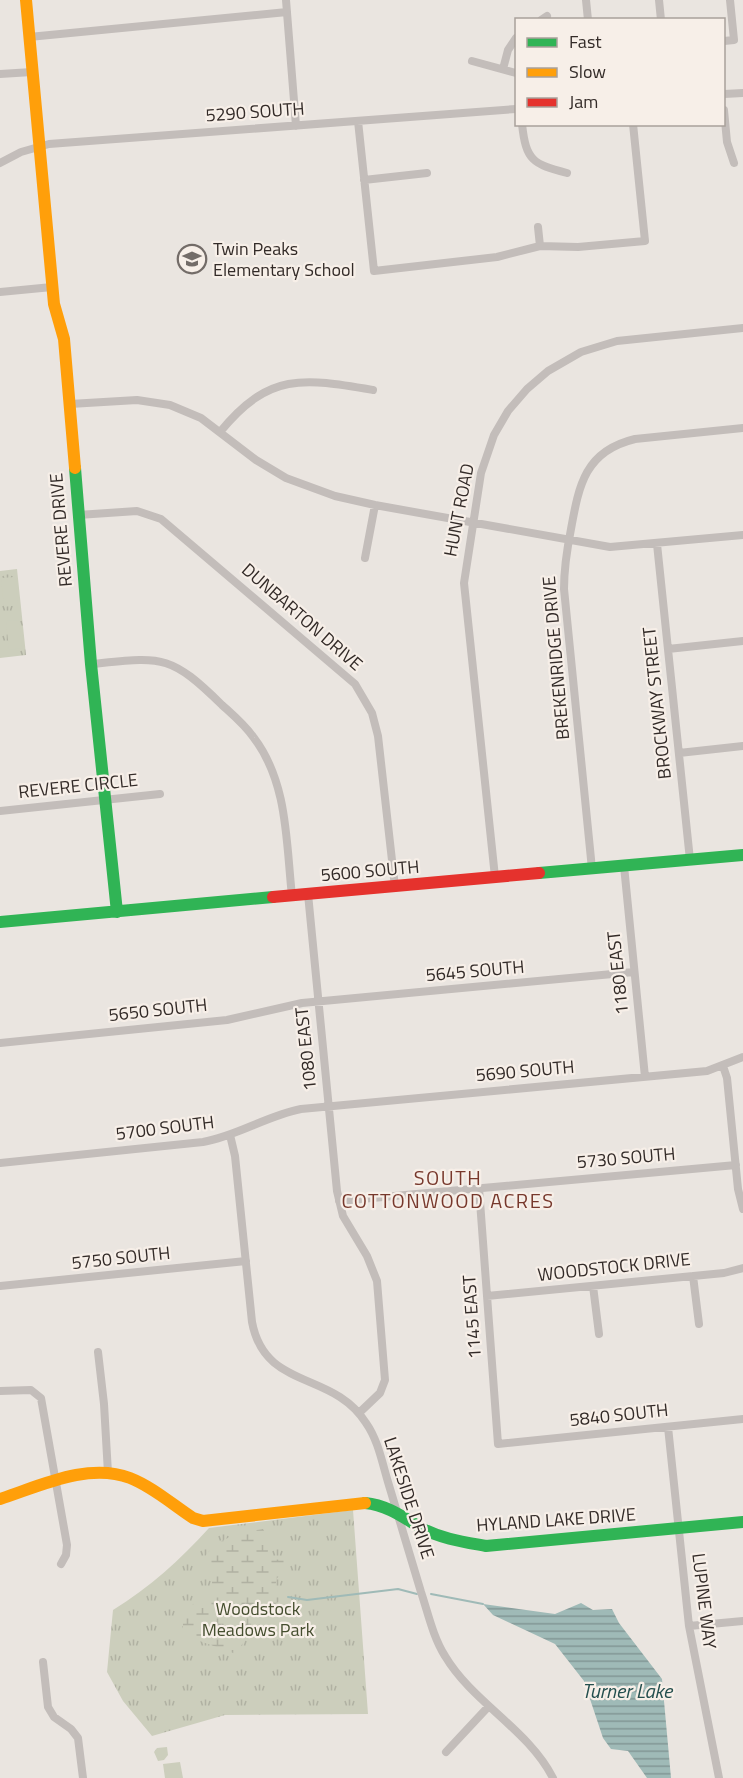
<svg xmlns="http://www.w3.org/2000/svg" width="743" height="1778" viewBox="0 0 743 1778" font-family="'Titillium Web',sans-serif">
	<style>
		.grass { fill: url(#grass-tufts) }
		.wetland { fill: url(#wetland-marsh) }
		.pitch { fill: #cccebc }
		.water { fill: url(#water-rules) }
		.lines { fill: none; stroke-linecap: round; stroke-linejoin: round }
		.stream { stroke: #9fbab7; stroke-width: 2 }
		.street { stroke: #c3bdba; stroke-width: 8 }
		.fast { stroke: #30b455; stroke-width: 12 }
		.slow { stroke: #ff9f0a; stroke-width: 12 }
		.jam { stroke: #e5322d; stroke-width: 12 }
		.labels { text-anchor: middle; stroke-width: 4.5; stroke-linejoin: round; paint-order: stroke }
		.street-label { font-size: 18px; fill: #332b28; stroke: #f7efe8 }
		.poi-label { font-size: 18px; fill: #332b28; stroke: #f7efe8; text-anchor: start }
		.park-label { font-size: 18px; fill: #454e2f; stroke: #f7efe8 }
		.neighbourhood-label { font-size: 20px; letter-spacing: 1.5px; fill: #77382c; stroke: #f7efe8 }
		.water-label { font-size: 20px; font-style: italic; fill: #244f4e; stroke: #f7efe8 }
	</style>
	<defs>
		<pattern id="grass-tufts" width="24" height="20" patternUnits="userSpaceOnUse" patternTransform="scale(1.5)"><rect width="24" height="20" fill="#cccebc"/><path d="M3 7l-1-3M5 7V3M7 7l1-3M15 17l-1-3M17 17v-4M19 17l1-3" fill="none" stroke="#b0b1a2"/></pattern>
		<pattern id="wetland-marsh" width="20" height="14" patternUnits="userSpaceOnUse" patternTransform="scale(1.5)"><rect width="20" height="14" fill="#cccebc"/><path d="M1 5h8M5 5V1M11 12h8M15 12V8" fill="none" stroke="#b0b1a2"/></pattern>
		<pattern id="water-rules" width="6" height="5" patternUnits="userSpaceOnUse" patternTransform="scale(1.5)"><rect width="6" height="5" fill="#9fbab7"/><path d="M0 2.5h6" fill="none" stroke="#829795"/></pattern>
	</defs>
	<rect width="100%" height="100%" fill="#eae5e0"/>
	<path class="grass" d="M 17,569 L 26,655 L 0,658 L 0,571 Z
		M 353,1510 L 368,1714 L 225,1715 L 152,1736 L 123,1701 L 107,1672 L 113,1610 C 150,1587 180,1560 209,1528 Z
		M 167,1747 L 168,1755 L 164,1760 L 158,1761 L 154,1752 L 157,1748 Z"/>
	<path class="wetland" d="M 263,1529 L 269,1540 L 267,1559 L 284,1560 L 287,1570 L 277,1578 L 275,1587 L 288,1597 C 274,1604 257,1613 249,1627 C 243,1638 246,1642 236,1654 L 183,1635 L 183,1610 L 213,1593 L 211,1571 L 204,1558 C 218,1537 239,1533 263,1529 Z"/>
	<path class="pitch" d="M 15,577 L 18,605 L 4,607 L 1,578 Z
		M 19,620 L 22,648 L 9,650 L 6,621 Z
		M 180,1762 L 183,1778 L 165,1778 L 163,1764 Z"/>
	<path class="water" d="M 581,1603 L 593,1610 L 612,1609 L 619,1623 L 662,1679 L 671,1778 L 647,1778 L 628,1751 L 611,1749 L 603,1738 L 584,1681 L 555,1644 L 493,1615 L 483,1604 L 555,1614 Z"/>
	<g class="lines">
		<path class="stream" d="M 431,1594 L 483,1604
			M 288,1597 L 307,1600 L 398,1589 L 417,1594"/>
		<path class="street" d="M 286,0 L 296,126
			M 586,0 L 588,20
			M 659,0 L 661,20
			M 541,20 L 547,16
			M 29,37 L 287,12
			M 724,41 L 734,40 L 730,0
			M 472,61 L 516,73
			M 503,69 L 508,50 L 516,38
			M 0,74 L 32,72
			M 724,94 L 743,93
			M 724,110 L 727,142 L 734,163
			M 358,121 L 374,271 L 497,257 L 540,246 L 578,247 L 645,241 L 633,124
			M 522,124 C 526,161 533,164 567,173
			M 0,163 L 21,152 L 49,144 L 516,109
			M 364,180 L 427,173
			M 538,227 L 540,246
			M 0,292 L 52,287
			M 70,404 L 137,400 L 170,405 L 201,418 L 256,460 L 286,478 L 335,496 L 375,505 L 610,547 L 743,535
			M 220,432 C 269,372 303,378 373,390
			M 78,515 L 137,511 L 161,519 L 355,684 L 372,713 L 378,736 L 395,887
			M 657,544 L 690,860
			M 365,558 L 375,505
			M 668,649 L 743,641
			M 91,664 C 162,657 169,653 222,705 C 233,715 245,725 254,738 C 288,783 286,842 292,896
			M 679,753 L 743,746
			M 0,811 L 160,794
			M 624,866 L 645,1077
			M 592,869 L 564,589 C 564,569 567,549 571,529 C 579,485 585,451 635,439 L 743,428
			M 495,877 L 464,583 L 481,473 L 494,435 L 508,411 L 527,389 L 548,371 L 581,352 L 617,341 L 743,328
			M 308,894 L 337,1191 L 343,1216 L 367,1256 L 377,1281 L 385,1380 L 380,1393 L 359,1413
			M 0,1043 L 227,1020 L 302,1003 L 634,972
			M 723,1066 L 727,1078 L 738,1189 L 743,1209
			M 230,1135 L 235,1156 L 252,1322 C 265,1391 333,1370 366,1423 C 378,1440 382,1462 388,1482 C 399,1519 410,1555 421,1592 C 428,1613 433,1637 445,1656 C 473,1703 528,1729 553,1778
			M 0,1163 L 203,1142 C 237,1136 266,1116 301,1109 L 707,1071 L 743,1057
			M 479,1188 L 498,1444 L 743,1419
			M 339,1201 L 736,1165
			M 693,1276 L 699,1324
			M 0,1286 L 246,1261
			M 593,1286 L 599,1334
			M 487,1296 L 724,1273 L 743,1268
			M 98,1352 L 104,1404 L 108,1473
			M 0,1391 L 31,1390 L 41,1398 L 67,1545 L 66,1555 L 61,1564
			M 668,1427 L 689,1626 L 719,1778
			M 689,1626 L 743,1621
			M 43,1662 L 48,1707 L 54,1717 L 71,1729 L 78,1738 L 83,1778
			M 446,1752 L 488,1707"/>
		<path class="fast" d="M 75,468 L 91,664 L 117,912
			M 539,873 L 743,855
			M 0,922 L 273,897
			M 365,1503 C 387,1505 403,1517 421,1528 C 442,1539 464,1542 486,1546 L 743,1522"/>
		<path class="slow" d="M 26,0 L 54,304 L 64,339 L 75,468
			M 0,1499 C 40,1486 88,1462 130,1478 C 153,1487 173,1505 193,1518 L 203,1521 L 365,1503"/>
		<path class="jam" d="M 273,897 L 539,873"/>
	</g>
	<defs>
		<g id="school-ring" transform="scale(1.5)"><circle r="9.5" fill="#f7efe8" stroke="#736c68" stroke-width="1.5"/><path d="M0-5L7-2L0 1L-7-2ZM-4 1L0 2.5L4 1V4Q0 6-4 4Z" fill="#736c68"/></g>
	</defs>
	<g fill-rule="evenodd">
		<use href="#school-ring" x="192" y="259"/>
	</g>
	<g class="labels">
		<g class="street-label">
			<text transform="translate(255 112) rotate(-4)" y="6">5290 SOUTH</text>
			<text transform="translate(459 510) rotate(-79)" y="6">HUNT ROAD</text>
			<text transform="translate(61 530) rotate(-95)" y="6">REVERE DRIVE</text>
			<text transform="translate(302 617) rotate(41)" y="6">DUNBARTON DRIVE</text>
			<text transform="translate(556 658) rotate(-95)" y="6">BREKENRIDGE DRIVE</text>
			<text transform="translate(657 703) rotate(-96)" y="6">BROCKWAY STREET</text>
			<text transform="translate(78 786) rotate(-6)" y="6">REVERE CIRCLE</text>
			<text transform="translate(370 871) rotate(-5)" y="6">5600 SOUTH</text>
			<text transform="translate(475 971) rotate(-5)" y="6">5645 SOUTH</text>
			<text transform="translate(618 973) rotate(-96)" y="6">1180 EAST</text>
			<text transform="translate(158 1010) rotate(-6)" y="6">5650 SOUTH</text>
			<text transform="translate(306 1049) rotate(-96)" y="6">1080 EAST</text>
			<text transform="translate(525 1071) rotate(-5)" y="6">5690 SOUTH</text>
			<text transform="translate(165 1128) rotate(-7)" y="6">5700 SOUTH</text>
			<text transform="translate(626 1158) rotate(-5)" y="6">5730 SOUTH</text>
			<text transform="translate(121 1258) rotate(-6)" y="6">5750 SOUTH</text>
			<text transform="translate(614 1267) rotate(-6)" y="6">WOODSTOCK DRIVE</text>
			<text transform="translate(472 1317) rotate(-94)" y="6">1145 EAST</text>
			<text transform="translate(619 1415) rotate(-6)" y="6">5840 SOUTH</text>
			<text transform="translate(409 1498) rotate(72)" y="6">LAKESIDE DRIVE</text>
			<text transform="translate(556 1520) rotate(-4)" y="6">HYLAND LAKE DRIVE</text>
			<text transform="translate(704 1601) rotate(83)" y="6">LUPINE WAY</text>
		</g>
		<g class="poi-label">
			<text x="213" y="255">Twin Peaks<tspan x="213" dy="21">Elementary School</tspan></text>
		</g>
		<g class="park-label">
			<text x="258" y="1615">Woodstock<tspan x="258" dy="21">Meadows Park</tspan></text>
		</g>
		<g class="neighbourhood-label">
			<text x="448" y="1185">SOUTH<tspan x="448" dy="23">COTTONWOOD ACRES</tspan></text>
		</g>
		<g class="water-label">
			<text x="627" y="1698">Turner Lake</text>
		</g>
	</g>
	<rect x="515" y="18" width="210" height="108" fill="#f7efe8" stroke="#a9a19b" stroke-width="1.5"/>
	<rect x="527" y="38" width="30" height="9" fill="#30b455" stroke="#a9a19b" stroke-width="1.5"/>
	<text x="569" y="48" font-size="18" fill="#332b28">Fast</text>
	<rect x="527" y="68" width="30" height="9" fill="#ff9f0a" stroke="#a9a19b" stroke-width="1.5"/>
	<text x="569" y="78" font-size="18" fill="#332b28">Slow</text>
	<rect x="527" y="98" width="30" height="9" fill="#e5322d" stroke="#a9a19b" stroke-width="1.5"/>
	<text x="569" y="108" font-size="18" fill="#332b28">Jam</text>
</svg>
